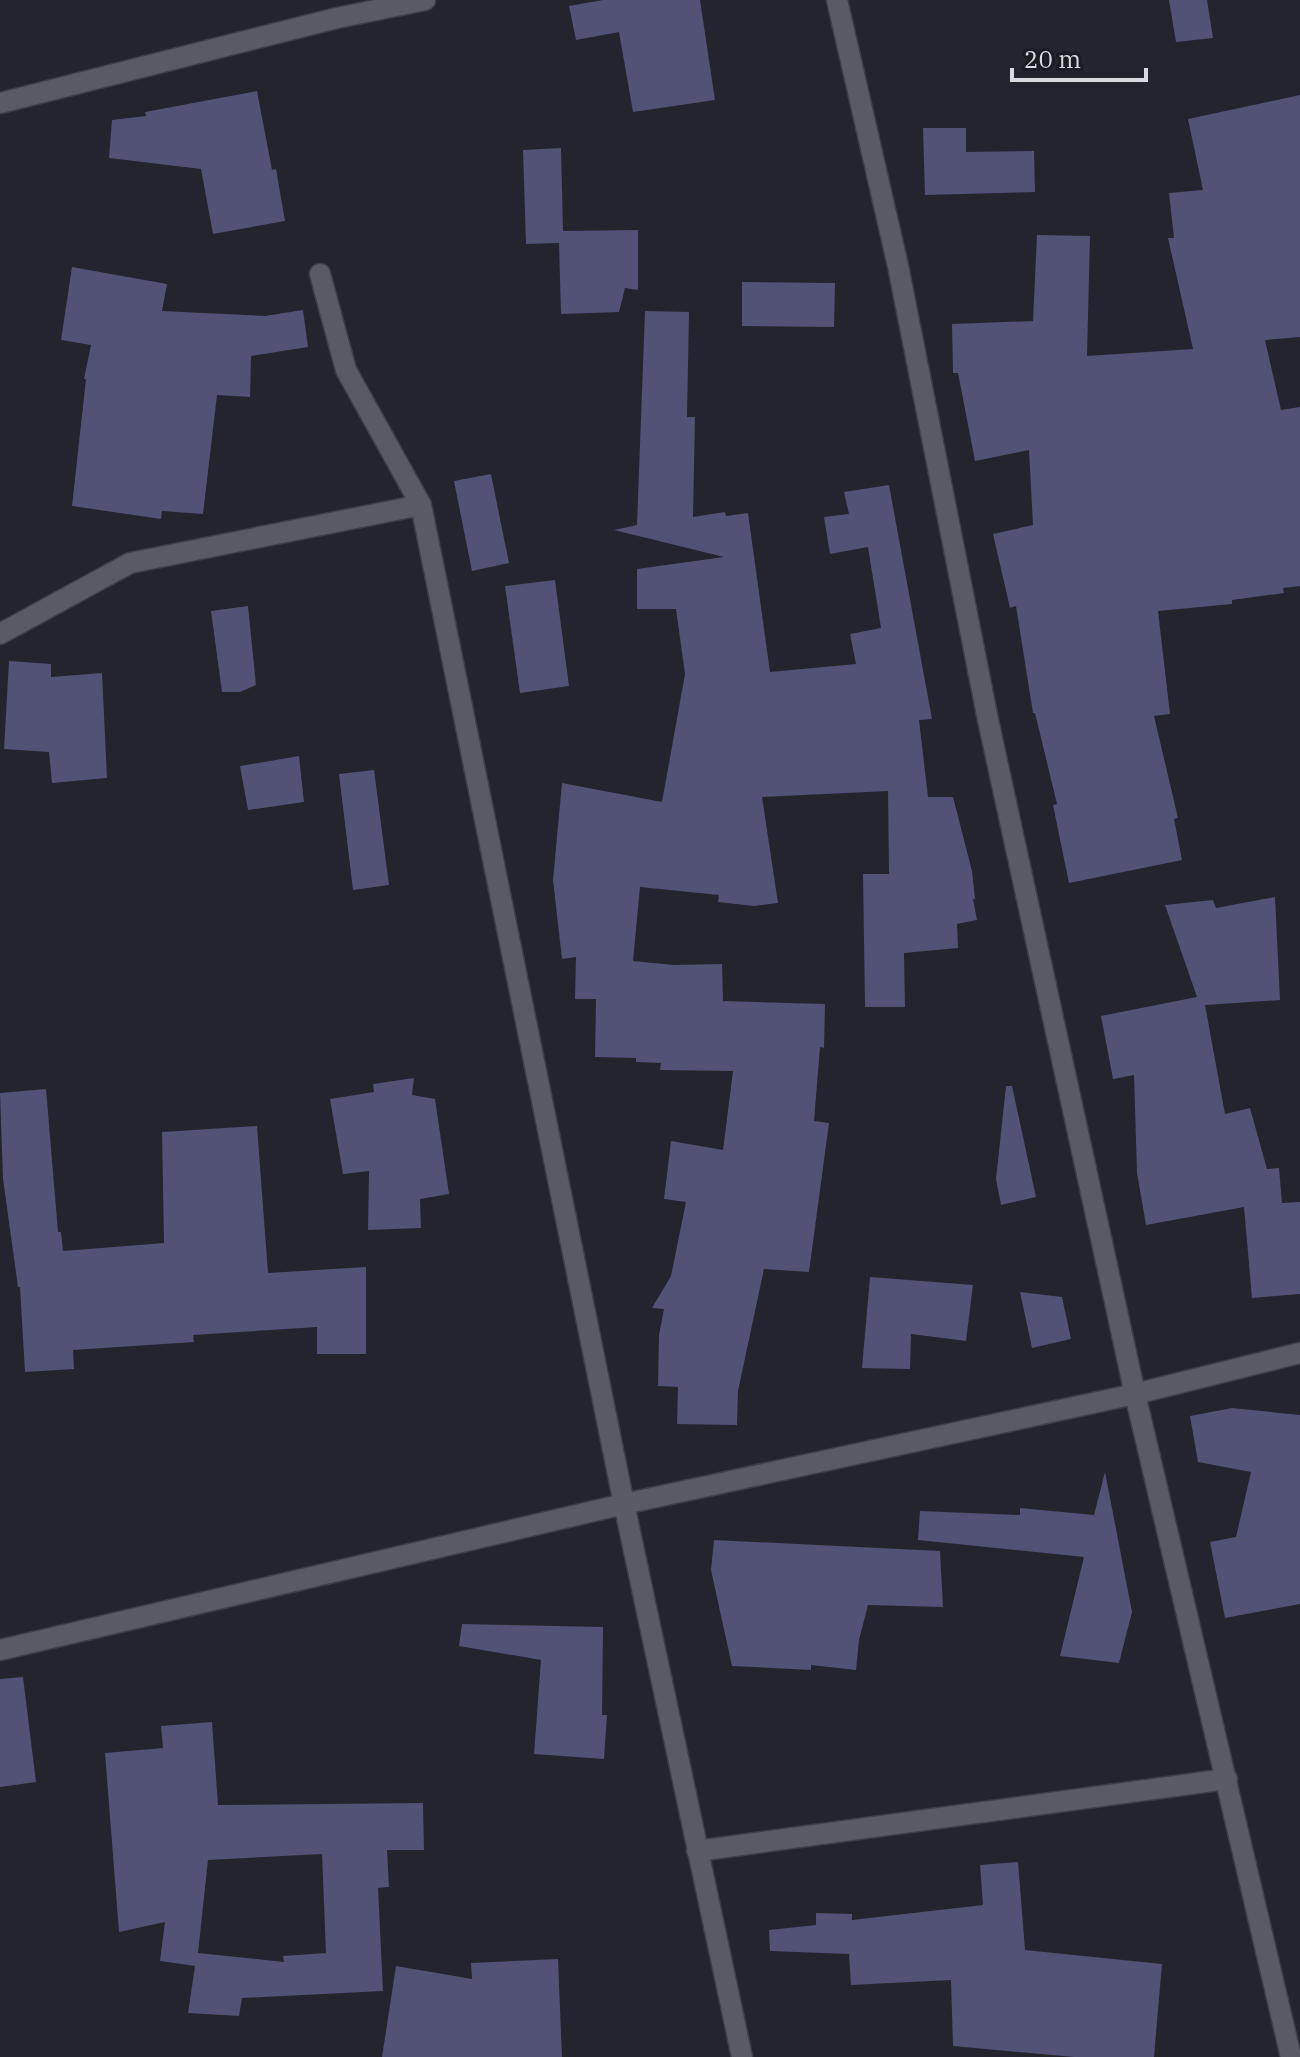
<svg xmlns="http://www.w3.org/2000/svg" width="1300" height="2057" viewBox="0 0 1300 2057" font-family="'IBM Plex Serif',serif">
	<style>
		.building { fill: #525176; fill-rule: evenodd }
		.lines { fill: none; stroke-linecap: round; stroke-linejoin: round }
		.minor-casing { stroke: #3e3e46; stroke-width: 23 }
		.minor { stroke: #595a64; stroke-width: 20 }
	</style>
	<rect width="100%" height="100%" fill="#23242d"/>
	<path class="building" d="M 603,0 L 700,0 L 715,100 L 633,112 L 619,32 L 576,40 L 569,6 Z
		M 1169,0 L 1207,0 L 1213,38 L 1176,42 Z
		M 257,91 L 272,170 L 276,169 L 285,221 L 213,234 L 201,169 L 109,158 L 112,120 L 146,116 L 145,112 Z
		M 1300,95 L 1300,337 L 1265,340 L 1281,410 L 1300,407 L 1300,586 L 1283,588 L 1284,593 L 1232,600 L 1232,604 L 1158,611 L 1170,714 L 1154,716 L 1178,818 L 1174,819 L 1182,860 L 1069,883 L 1053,805 L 1057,804 L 1035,713 L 1033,713 L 1016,606 L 1010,608 L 993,534 L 1033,525 L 1029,450 L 975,461 L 958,373 L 953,373 L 952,324 L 1033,321 L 1037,235 L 1090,236 L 1087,356 L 1193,349 L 1168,238 L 1174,238 L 1169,193 L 1203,190 L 1188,119 Z
		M 923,128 L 966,128 L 966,152 L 1034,151 L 1035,192 L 925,195 Z
		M 561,148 L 563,231 L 638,230 L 638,290 L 625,288 L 619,312 L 561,314 L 559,243 L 526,244 L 523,150 Z
		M 72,267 L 167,284 L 162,311 L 265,316 L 303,310 L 308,347 L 251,356 L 250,397 L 217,395 L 203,514 L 162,511 L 161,519 L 72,506 L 86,379 L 84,379 L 91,345 L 61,340 Z
		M 742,282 L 835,283 L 834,327 L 742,326 Z
		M 645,311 L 689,312 L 687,417 L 695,417 L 693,517 L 725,512 L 726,516 L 748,513 L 770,672 L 856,664 L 850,634 L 881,628 L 868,547 L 830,554 L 824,517 L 849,514 L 844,492 L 889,485 L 932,719 L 919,720 L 928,797 L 953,797 L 972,871 L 975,899 L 973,899 L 977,920 L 957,924 L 958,948 L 904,953 L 905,1007 L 865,1007 L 863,874 L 889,874 L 888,791 L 762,797 L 778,903 L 754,906 L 718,902 L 719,895 L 640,887 L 633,961 L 674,965 L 722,964 L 723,1001 L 825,1004 L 824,1048 L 820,1047 L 814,1121 L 829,1123 L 809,1272 L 764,1269 L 738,1391 L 737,1425 L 677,1424 L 678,1387 L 658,1386 L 659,1335 L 664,1309 L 652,1308 L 671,1276 L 686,1202 L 664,1199 L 671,1141 L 723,1150 L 733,1071 L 660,1070 L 661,1063 L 636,1062 L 636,1058 L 595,1057 L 596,999 L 575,999 L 576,957 L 562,959 L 553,880 L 562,783 L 662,802 L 685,674 L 676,609 L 637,609 L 637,569 L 724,557 L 614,530 L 637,525 Z
		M 491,474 L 509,563 L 472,571 L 454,481 Z
		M 555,580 L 569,686 L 520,693 L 505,586 Z
		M 248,606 L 256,685 L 240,692 L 222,692 L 211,611 Z
		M 9,661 L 51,664 L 51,677 L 102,673 L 107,778 L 52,783 L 49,752 L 4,749 Z
		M 299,756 L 304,802 L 248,810 L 240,766 Z
		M 374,770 L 389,885 L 353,890 L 339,774 Z
		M 1275,897 L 1280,1000 L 1205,1005 L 1225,1114 L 1250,1108 L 1267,1169 L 1279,1168 L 1282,1203 L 1300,1202 L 1300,1294 L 1252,1298 L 1244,1207 L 1146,1225 L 1137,1173 L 1134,1075 L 1113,1079 L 1101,1016 L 1197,997 L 1165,905 L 1213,900 L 1216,908 Z
		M 414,1078 L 412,1095 L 435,1099 L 449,1194 L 420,1199 L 421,1228 L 368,1230 L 369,1171 L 343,1174 L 330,1099 L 374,1092 L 373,1084 Z
		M 1006,1086 L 1012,1086 L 1036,1197 L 1001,1205 L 996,1179 Z
		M 46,1089 L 58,1232 L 61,1232 L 63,1251 L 164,1243 L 162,1132 L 257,1126 L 268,1273 L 366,1267 L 366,1354 L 317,1354 L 317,1327 L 193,1335 L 194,1342 L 73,1350 L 74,1369 L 25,1372 L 20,1287 L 18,1287 L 3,1179 L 0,1093 Z
		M 870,1277 L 973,1285 L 966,1341 L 911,1334 L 910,1369 L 862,1368 Z
		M 1020,1292 L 1062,1297 L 1071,1339 L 1032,1348 Z
		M 1232,1408 L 1300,1415 L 1300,1604 L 1225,1618 L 1210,1542 L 1236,1537 L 1251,1472 L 1198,1462 L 1190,1416 Z
		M 1105,1472 L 1132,1612 L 1119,1663 L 1060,1656 L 1084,1557 L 918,1540 L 920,1511 L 1020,1515 L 1020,1508 L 1094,1515 Z
		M 714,1540 L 940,1551 L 943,1607 L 868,1605 L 859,1640 L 856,1670 L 811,1665 L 811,1670 L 732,1666 L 711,1570 Z
		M 462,1624 L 603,1627 L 602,1715 L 607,1715 L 604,1759 L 534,1754 L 541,1660 L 459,1646 Z
		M 23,1677 L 36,1782 L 0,1787 L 0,1679 Z
		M 212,1722 L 218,1805 L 423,1803 L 424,1850 L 387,1850 L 389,1887 L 378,1888 L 383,1991 L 242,1998 L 239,2016 L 188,2013 L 195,1966 L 160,1961 L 165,1922 L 119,1932 L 105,1753 L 163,1748 L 161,1726 ZM 322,1854 L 326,1953 L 283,1956 L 284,1962 L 198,1953 L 208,1860 Z
		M 1018,1862 L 1025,1950 L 1162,1964 L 1154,2057 L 1074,2057 L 953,2046 L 951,1980 L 851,1985 L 849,1954 L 770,1951 L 769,1930 L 816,1925 L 816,1913 L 852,1914 L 852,1920 L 983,1905 L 980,1865 Z
		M 558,1959 L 562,2057 L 382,2057 L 396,1966 L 472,1979 L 471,1963 Z"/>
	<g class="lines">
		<g class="minor-casing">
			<path id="minor" d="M 837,0 L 898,266 L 988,720 L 1135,1394 L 1291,2057
				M 0,103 L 337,18 L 425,0
				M 320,274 L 346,370 L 421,505
				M 0,634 L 130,563 L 421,505 L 624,1504 L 742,2057
				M 0,1650 L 624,1504 L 1135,1394 L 1300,1353
				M 697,1851 L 1227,1779"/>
		</g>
		<use href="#minor" class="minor"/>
	</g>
	<path d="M1012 68v12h134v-12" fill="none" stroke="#dadae0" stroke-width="4"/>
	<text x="1024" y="68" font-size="24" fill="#dadae0" stroke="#1a1b23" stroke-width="6" paint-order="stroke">20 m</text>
</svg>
